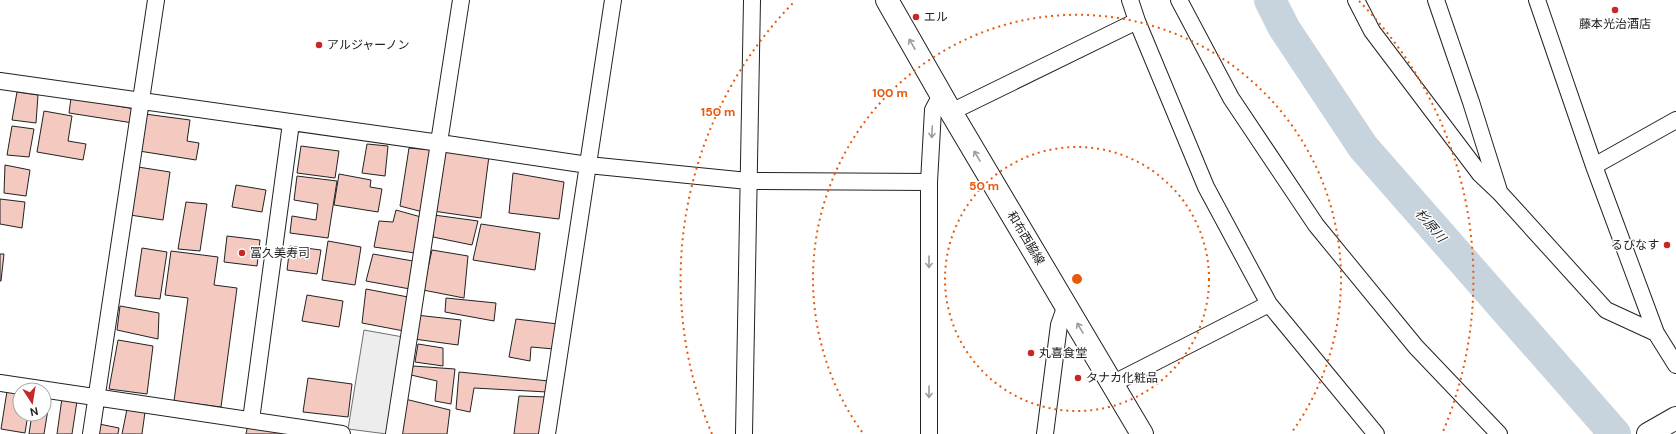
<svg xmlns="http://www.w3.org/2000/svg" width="1676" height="434" viewBox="0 0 1676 434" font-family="'DM Sans','Noto Sans JP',sans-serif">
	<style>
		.parking { fill: #ededed; stroke: #6f6f6f }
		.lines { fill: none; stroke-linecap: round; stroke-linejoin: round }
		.river { stroke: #c7d3dd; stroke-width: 32 }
		.building { fill: #f3c9c0; stroke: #222 }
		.minor-casing { stroke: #222; stroke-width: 18 }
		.secondary-casing { stroke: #222; stroke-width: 24 }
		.primary-casing { stroke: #222; stroke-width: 24 }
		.minor { stroke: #fff; stroke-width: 16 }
		.secondary { stroke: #fff; stroke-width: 22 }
		.primary { stroke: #fff; stroke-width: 22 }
		.oneway { stroke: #9c9c9c }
		.ring { fill: none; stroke: #e8590c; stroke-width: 2; stroke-dasharray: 2 4 }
		.poi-dot { fill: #c62828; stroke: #fff; stroke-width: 1.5 }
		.labels { text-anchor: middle; stroke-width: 3; stroke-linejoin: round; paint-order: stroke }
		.poi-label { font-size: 12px; fill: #222; stroke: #fff; text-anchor: start }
		.street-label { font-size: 12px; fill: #222; stroke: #fff }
		.water-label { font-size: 13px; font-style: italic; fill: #222; stroke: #fff }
		.centre { fill: #e8590c; stroke: #fff; stroke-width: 2 }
		.ring-label { font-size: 12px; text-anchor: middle; font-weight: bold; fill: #e8590c; stroke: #fff; stroke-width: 3; stroke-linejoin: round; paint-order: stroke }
	</style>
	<rect width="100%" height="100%" fill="#fff"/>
	<path class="parking" d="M 364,330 L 403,337 L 387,434 L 348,429 Z"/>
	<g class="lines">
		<path class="river" d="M 1270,0 L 1284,28 L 1363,147 L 1615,434"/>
	</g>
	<path class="building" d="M 17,92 L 38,95 L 36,123 L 12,120 Z
		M 71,98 L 135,109 L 133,123 L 69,113 Z
		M 44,111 L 72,116 L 68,141 L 86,144 L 83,160 L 37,152 Z
		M 145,114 L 190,120 L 187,141 L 199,143 L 196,160 L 139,151 Z
		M 12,126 L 34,129 L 29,157 L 7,155 Z
		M 367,144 L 388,146 L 385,176 L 362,173 Z
		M 301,146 L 339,151 L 335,178 L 297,173 Z
		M 409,148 L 432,150 L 423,212 L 400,206 Z
		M 443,151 L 489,156 L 481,218 L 433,211 Z
		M 5,165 L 30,170 L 26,196 L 4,193 Z
		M 138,167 L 170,172 L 163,220 L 130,215 Z
		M 513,173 L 564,182 L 559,219 L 509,213 Z
		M 339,174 L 371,180 L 370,187 L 382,189 L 378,212 L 334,205 Z
		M 297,176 L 337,181 L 328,238 L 290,233 L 292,216 L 316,220 L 318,204 L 294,200 Z
		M 236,185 L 266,190 L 262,212 L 232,207 Z
		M 0,199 L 25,202 L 22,228 L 0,224 Z
		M 186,202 L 207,204 L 200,251 L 178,249 Z
		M 396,210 L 421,217 L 415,253 L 374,247 L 379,221 L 393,222 Z
		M 434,215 L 478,221 L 472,245 L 433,237 Z
		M 481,224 L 540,233 L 535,270 L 473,260 Z
		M 227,236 L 260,240 L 257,266 L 224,262 Z
		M 328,241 L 361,247 L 355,285 L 322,280 Z
		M 290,246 L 321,250 L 317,274 L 287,270 Z
		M 142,248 L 167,252 L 160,299 L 135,296 Z
		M 432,250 L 468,256 L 464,298 L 423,290 Z
		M 171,251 L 218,257 L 214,285 L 237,288 L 221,407 L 174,401 L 188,298 L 165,295 Z
		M 0,254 L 4,254 L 1,281 L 0,281 Z
		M 373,254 L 413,261 L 410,289 L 366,281 Z
		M 366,289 L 408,297 L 404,331 L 362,323 Z
		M 307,295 L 343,301 L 339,327 L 302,321 Z
		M 446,298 L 496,303 L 494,321 L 445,312 Z
		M 120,306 L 159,313 L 158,339 L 117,330 Z
		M 416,315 L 461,320 L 458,345 L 414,339 Z
		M 516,319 L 558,324 L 554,349 L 531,347 L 530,361 L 509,357 Z
		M 118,340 L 153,346 L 147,394 L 109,389 Z
		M 418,344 L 443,348 L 443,366 L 415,362 Z
		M 413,366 L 455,369 L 451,404 L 435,401 L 437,381 L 411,375 Z
		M 459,372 L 549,381 L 547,392 L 474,388 L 470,412 L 456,409 Z
		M 308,378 L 352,384 L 348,417 L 303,412 Z
		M 7,391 L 20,393 L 20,414 L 28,414 L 25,433 L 1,429 Z
		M 44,396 L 50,397 L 44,434 L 29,434 L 32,414 L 44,414 Z
		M 519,396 L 546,397 L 540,434 L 514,434 Z
		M 62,398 L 77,401 L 72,434 L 57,434 Z
		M 405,399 L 450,410 L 447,434 L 400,434 Z
		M 127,409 L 145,412 L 142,434 L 122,434 Z
		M 99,424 L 119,428 L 118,434 L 98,434 Z
		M 248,424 L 294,434 L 246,434 Z"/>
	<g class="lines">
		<g class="minor-casing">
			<path id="minor" d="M 1130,0 L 1137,21 L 1206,187 L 1269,304 L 1376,434
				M 1179,0 L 1231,98 L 1316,225 L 1416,347 L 1499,434
				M 1356,0 L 1372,31 L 1480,174 L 1500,193 L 1606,310 L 1656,333 L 1676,365
				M 1436,0 L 1471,102 L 1499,191
				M 1537,0 L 1594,166 L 1656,333
				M 0,81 L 440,143 L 588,165 L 748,181 L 929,182
				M 951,112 L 1137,21
				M 1594,166 L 1676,120
				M 0,383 L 342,434
				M 1112,384 L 1269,304
				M 251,420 L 291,123
				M 91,434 L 156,0
				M 394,434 L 461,0
				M 547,434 L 613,0
				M 744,434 L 752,0
				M 929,434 L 929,182 L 933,110 L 941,95
				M 1045,434 L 1059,325 L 1066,305"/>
		</g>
		<g class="secondary-casing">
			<path id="secondary" d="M 887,0 L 951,112 L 1142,434"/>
		</g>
		<g class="primary-casing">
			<path id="primary" d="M 1648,434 L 1676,418"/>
		</g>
		<use href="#minor" class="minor"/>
		<use href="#secondary" class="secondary"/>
		<use href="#primary" class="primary"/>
	</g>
	<defs><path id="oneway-shaft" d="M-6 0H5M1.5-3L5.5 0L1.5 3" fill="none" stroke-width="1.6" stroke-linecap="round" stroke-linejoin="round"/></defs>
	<g class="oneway">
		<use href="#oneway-shaft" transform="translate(912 44) rotate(-119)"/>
		<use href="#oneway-shaft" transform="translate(932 132) rotate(93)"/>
		<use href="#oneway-shaft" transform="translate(977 156) rotate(-121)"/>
		<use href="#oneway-shaft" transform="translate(929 262) rotate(90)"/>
		<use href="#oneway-shaft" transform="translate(1080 328) rotate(-120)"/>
		<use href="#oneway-shaft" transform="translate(929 392) rotate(90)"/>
	</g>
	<g class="ring">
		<circle cx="1077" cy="279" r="132"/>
		<path d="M862 432A264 264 0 1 1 1292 432"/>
		<path d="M712 434A396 396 0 0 1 795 1M1359 1A396 396 0 0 1 1442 434"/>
	</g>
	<g class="poi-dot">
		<circle cx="1615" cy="10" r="4"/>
		<circle cx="916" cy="17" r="4"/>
		<circle cx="319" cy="45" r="4"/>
		<circle cx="1667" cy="245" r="4"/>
		<circle cx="242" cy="253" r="4"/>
		<circle cx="1031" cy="353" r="4"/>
		<circle cx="1078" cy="378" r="4"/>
	</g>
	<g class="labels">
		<g class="poi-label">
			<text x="924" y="21">エル</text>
			<text x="1615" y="28" text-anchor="middle">藤本光治酒店</text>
			<text x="327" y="49">アルジャーノン</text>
			<text x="1659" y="249" text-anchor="end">るびなす</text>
			<text x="250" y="257">冨久美寿司</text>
			<text x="1039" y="357">丸喜食堂</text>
			<text x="1086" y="382">タナカ化粧品</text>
		</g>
		<g class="street-label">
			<text transform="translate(1026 238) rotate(59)" y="4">和布西脇線</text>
		</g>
		<g class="water-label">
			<text transform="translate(1431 225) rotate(49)" y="5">杉原川</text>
		</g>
	</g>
	<circle cx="1077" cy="279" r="6" class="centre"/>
	<g class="ring-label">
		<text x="890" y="97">100 m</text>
		<text x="718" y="116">150 m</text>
		<text x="984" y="190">50 m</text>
	</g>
	<g transform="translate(32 402) rotate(168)"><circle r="19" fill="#ffffff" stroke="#a7a7a7"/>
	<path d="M0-3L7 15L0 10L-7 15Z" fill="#c62828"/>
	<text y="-6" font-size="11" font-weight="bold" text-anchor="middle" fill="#222222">N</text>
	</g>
</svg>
